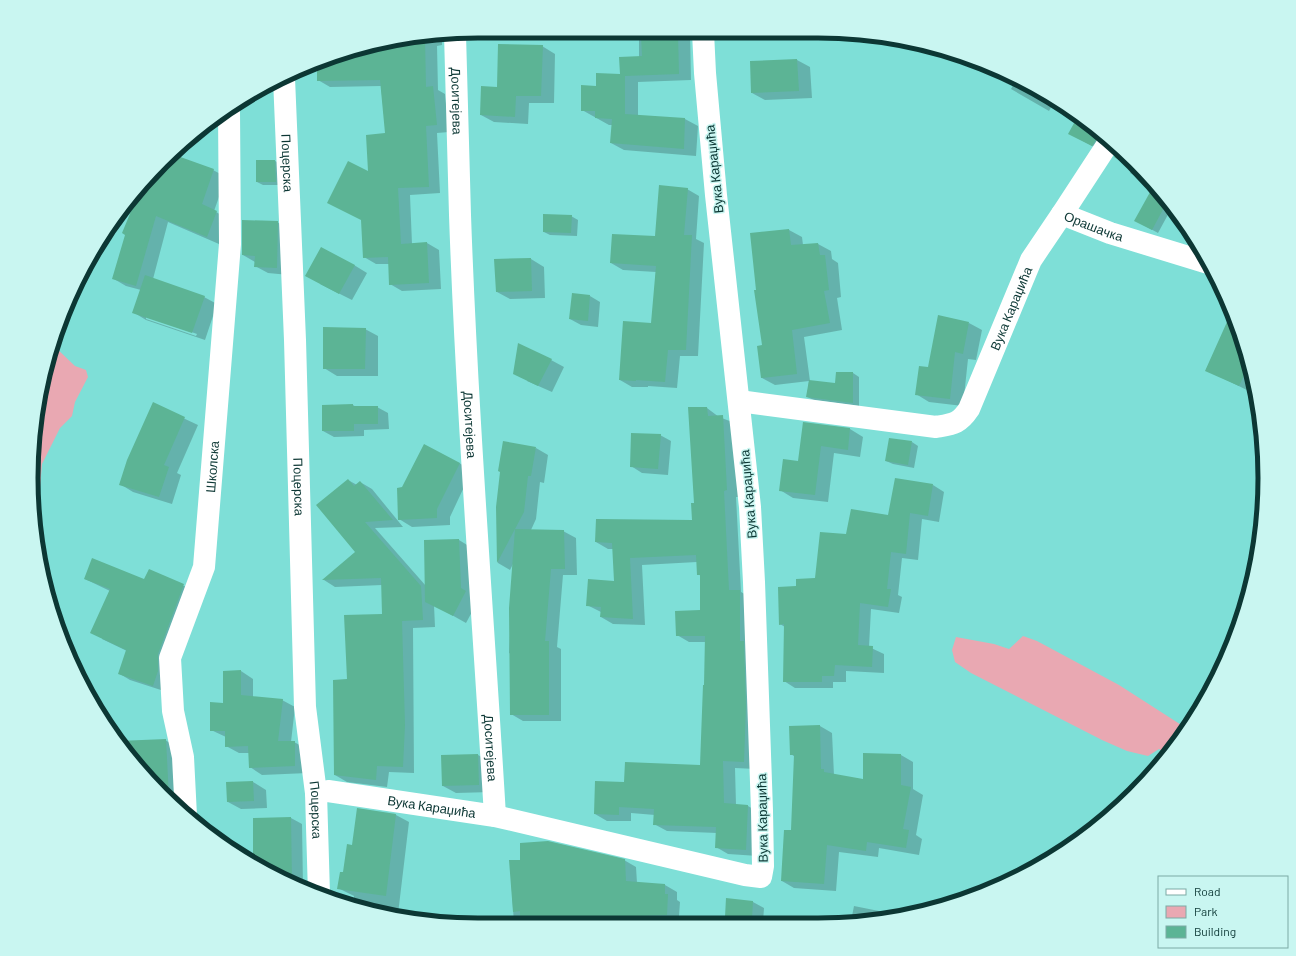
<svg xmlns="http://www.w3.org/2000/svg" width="1296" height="956" viewBox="0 0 1296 956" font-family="Barlow,sans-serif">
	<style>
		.green { fill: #e9a8b2 }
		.shadow { fill: #0003; fill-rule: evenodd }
		.building { fill: #5cb495 }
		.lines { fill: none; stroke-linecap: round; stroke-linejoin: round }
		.minor { stroke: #fff; stroke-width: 22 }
		.labels { text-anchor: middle; stroke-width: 3; stroke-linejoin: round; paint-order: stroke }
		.street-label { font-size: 13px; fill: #0c3734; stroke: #c9f6f1 }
		.rim { fill: none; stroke: #0c3734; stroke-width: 5 }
	</style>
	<rect width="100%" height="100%" fill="#7edfd7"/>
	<path class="green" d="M 55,347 L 75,366 L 86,370 L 88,377 L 75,402 L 72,416 L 60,428 L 42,464 L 39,499 L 37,508 L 33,513 L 40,391 Z
		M 1023,636 L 1037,641 L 1119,685 L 1186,728 L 1167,754 L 1159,749 L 1148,756 L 1127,751 L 1102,740 L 971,673 L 955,662 L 952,650 L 956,637 L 994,644 L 1009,649 Z"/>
	<path class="shadow" d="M 497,31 L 527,31 L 527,32 Z
		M 639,31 L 690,32 L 691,80 L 638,82 L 638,116 L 685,119 L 698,126 L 696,156 L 624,150 L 611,143 L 613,125 L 609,125 L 582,110 L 597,87 L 621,75 L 639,57 Z
		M 442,36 L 442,45 L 437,46 L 438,90 L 445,94 L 449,132 L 437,133 L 440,193 L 410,195 L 412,244 L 427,243 L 439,250 L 441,289 L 402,291 L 390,284 L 389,264 L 376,264 L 364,257 L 369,172 L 386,134 L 381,86 L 330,87 L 318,80 L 362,46 Z
		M 542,46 L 555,54 L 554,103 L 529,103 L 528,124 L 494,122 L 481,115 L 498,88 Z
		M 797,60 L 810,67 L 812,98 L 765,100 L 752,93 Z
		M 1017,78 L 1055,100 L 1049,111 L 1011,89 Z
		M 1078,116 L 1112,144 L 1105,153 L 1070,134 Z
		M 177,150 L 176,157 L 213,170 L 226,177 L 214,211 L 229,219 L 219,244 L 168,222 L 153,279 L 204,297 L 217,304 L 205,340 L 146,320 L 133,312 L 141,290 L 126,286 L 114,279 L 144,184 L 162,162 ZM 146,316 L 197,334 L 196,336 L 146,319 Z
		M 275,161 L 281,164 L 282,185 L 263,185 L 257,182 Z
		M 1135,163 L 1158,189 L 1130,173 Z
		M 687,189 L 699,196 L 696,239 L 704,243 L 698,356 L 680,356 L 677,388 L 648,386 L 648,387 L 632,387 L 620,380 L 652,324 L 656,272 L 623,270 L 611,263 L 656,237 Z
		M 1165,205 L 1171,209 L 1158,233 L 1136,221 Z
		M 571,216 L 578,220 L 577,236 L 550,235 L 544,232 Z
		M 277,222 L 289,229 L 289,275 L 268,273 L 255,266 L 255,262 L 243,255 Z
		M 789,230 L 802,237 L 803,245 L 818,244 L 831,251 L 832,259 L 838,263 L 841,297 L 837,298 L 842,330 L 804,337 L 810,381 L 836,384 L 853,373 L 859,377 L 859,406 L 814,400 L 807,397 L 809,381 L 775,385 L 762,378 L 764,346 L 751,234 Z
		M 531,259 L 544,267 L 545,298 L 510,299 L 497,292 Z
		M 354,265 L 367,273 L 352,300 L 320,284 Z
		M 590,296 L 600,302 L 598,327 L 581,325 L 570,319 Z
		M 1232,314 L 1250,363 L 1255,394 L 1206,370 Z
		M 969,323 L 982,330 L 976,360 L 968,359 L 963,406 L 929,402 L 916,394 L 928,368 Z
		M 365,329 L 378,336 L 378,376 L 337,376 L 324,368 Z
		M 551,360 L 564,367 L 552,392 L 527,381 Z
		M 153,404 L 198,425 L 177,473 L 181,475 L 172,504 L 133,492 L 120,484 Z
		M 353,405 L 356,407 L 377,407 L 388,413 L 389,429 L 364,430 L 364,436 L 334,437 L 323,431 L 323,406 Z
		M 707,408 L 719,417 L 735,423 L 739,497 L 736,497 L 741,592 L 752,598 L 756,769 L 735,768 L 736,805 L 748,806 L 760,813 L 758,856 L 728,854 L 716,847 L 717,833 L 667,831 L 654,824 L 655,815 L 631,813 L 631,821 L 607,821 L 595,814 L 625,783 L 701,766 L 705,686 L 706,642 L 689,642 L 677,635 L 702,611 L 701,576 L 698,574 L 697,562 L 642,565 L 645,625 L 613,624 L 601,617 L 601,612 L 587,605 L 615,582 L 613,549 L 608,549 L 596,542 L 693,521 Z
		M 804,423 L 850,429 L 863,437 L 860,457 L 834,453 L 828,502 L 793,498 L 780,490 L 799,462 Z
		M 660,435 L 671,441 L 668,475 L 642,473 L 631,466 Z
		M 912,442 L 918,446 L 914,468 L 893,464 L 886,461 Z
		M 536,448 L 548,455 L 544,483 L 540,482 L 536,519 L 531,530 L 563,531 L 576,538 L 577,575 L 563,575 L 557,647 L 561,649 L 561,721 L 523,721 L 511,714 L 511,654 L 509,653 L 514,562 L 510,570 L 498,563 L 497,507 Z
		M 459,463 L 472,470 L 450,517 L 450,525 L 412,527 L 399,519 L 403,488 Z
		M 348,480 L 357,485 L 360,482 L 372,489 L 403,527 L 375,528 L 426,586 L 425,541 L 459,540 L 472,548 L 479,599 L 466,623 L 434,605 L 435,627 L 413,628 L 414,773 L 389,772 L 387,787 L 347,782 L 335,775 L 348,680 L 383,615 L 382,585 L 335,587 L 324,580 L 356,552 Z
		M 933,485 L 944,492 L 939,522 L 922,519 L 918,560 L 902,558 L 898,595 L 902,597 L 899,613 L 871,609 L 869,647 L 884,654 L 884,673 L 846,671 L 846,682 L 833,682 L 833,688 L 795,688 L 784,681 L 785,627 L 780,624 L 797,587 L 816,579 L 847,535 L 889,516 Z
		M 149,570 L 195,591 L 164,691 L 130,680 L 120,674 L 127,651 L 102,639 L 110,591 L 85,579 L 145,580 Z
		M 241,671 L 253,679 L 253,697 L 282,700 L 295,707 L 291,742 L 294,742 L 307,749 L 308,773 L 262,775 L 250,767 L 249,753 L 239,753 L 226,746 L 226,737 L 211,730 Z
		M 820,726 L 832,733 L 834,775 L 864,780 L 901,755 L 913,762 L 913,789 L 923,795 L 916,835 L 922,839 L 919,855 L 879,848 L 878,857 L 839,852 L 836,891 L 794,888 L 782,881 L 792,831 L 795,757 L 791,754 Z
		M 165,740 L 177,747 L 183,814 L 123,750 Z
		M 478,755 L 491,762 L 492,792 L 456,793 L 443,786 L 442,756 Z
		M 253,782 L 266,790 L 267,808 L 241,809 L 228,802 Z
		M 358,809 L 396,815 L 409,822 L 398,914 L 354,905 L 354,896 L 338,888 L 353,846 Z
		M 291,818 L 302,824 L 303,887 L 254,865 L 254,819 Z
		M 624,860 L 636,867 L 637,883 L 665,885 L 677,892 L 677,900 L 680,902 L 679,916 L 682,917 L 682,922 L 514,924 L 510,861 Z
		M 727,899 L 753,902 L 764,908 L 763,922 L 726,922 Z
		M 854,906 L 899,915 L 877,921 L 851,921 Z"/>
	<path class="building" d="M 678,34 L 679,74 L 625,76 L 625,114 L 685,118 L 684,149 L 610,143 L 612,119 L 595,118 L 595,111 L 581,111 L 581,85 L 596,86 L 596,73 L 620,74 L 619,57 L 642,56 L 641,35 Z
		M 425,38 L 426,87 L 433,86 L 437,125 L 426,126 L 429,187 L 398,188 L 401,244 L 427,242 L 429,283 L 389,285 L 388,257 L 363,258 L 361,220 L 327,203 L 348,161 L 368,171 L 366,135 L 385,133 L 380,80 L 317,81 L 317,65 L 362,46 Z
		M 498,44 L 543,45 L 541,96 L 516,96 L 515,117 L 480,115 L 481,86 L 497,87 Z
		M 797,59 L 799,91 L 751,93 L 750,61 Z
		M 1078,116 L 1100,134 L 1092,146 L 1068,134 Z
		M 1119,150 L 1124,153 L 1119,160 L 1114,157 Z
		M 172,154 L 214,169 L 202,204 L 217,211 L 207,237 L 156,216 L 136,286 L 112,279 L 125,235 L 122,233 L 141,187 L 162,162 Z
		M 256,160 L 275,160 L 276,182 L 256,182 Z
		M 659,185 L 688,188 L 684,235 L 692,235 L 686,350 L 668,350 L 665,382 L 636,380 L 636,381 L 619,380 L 623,321 L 651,323 L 656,266 L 610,263 L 612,234 L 655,236 Z
		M 1154,185 L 1168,200 L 1152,230 L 1134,221 Z
		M 543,214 L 572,215 L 571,233 L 543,232 Z
		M 242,220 L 278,221 L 277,268 L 254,267 L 255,256 L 242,255 Z
		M 789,229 L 791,245 L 818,243 L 820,255 L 825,255 L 829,290 L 824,291 L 830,323 L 792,330 L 797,374 L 761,378 L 757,346 L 762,345 L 754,290 L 756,290 L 750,233 Z
		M 321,247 L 355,265 L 339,294 L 305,276 Z
		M 531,258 L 532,291 L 496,292 L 494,259 Z
		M 145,275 L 205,296 L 192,333 L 132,313 Z
		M 572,293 L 590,295 L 588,321 L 569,319 Z
		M 1231,313 L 1250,363 L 1239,386 L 1205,371 Z
		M 938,315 L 969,322 L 963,354 L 955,352 L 950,399 L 915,395 L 919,366 L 928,367 Z
		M 323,327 L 366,328 L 365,369 L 323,369 Z
		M 518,343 L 552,359 L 538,386 L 513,374 Z
		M 836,372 L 853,372 L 853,403 L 806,397 L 809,380 L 835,383 Z
		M 153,402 L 185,417 L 164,465 L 169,467 L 159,497 L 119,485 L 127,460 Z
		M 353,404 L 353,406 L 378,406 L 378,424 L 354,424 L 354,431 L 322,431 L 322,405 Z
		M 688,407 L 707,407 L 708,416 L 723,415 L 727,490 L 724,491 L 729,590 L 740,590 L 740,641 L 744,641 L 746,707 L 744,762 L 723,761 L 724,803 L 748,805 L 746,850 L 715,848 L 716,827 L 653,825 L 654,809 L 619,807 L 619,815 L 594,814 L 595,781 L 624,782 L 625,762 L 700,765 L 703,685 L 704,685 L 705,636 L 676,636 L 675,611 L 700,610 L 700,575 L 697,575 L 696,555 L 630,558 L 633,619 L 600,617 L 601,607 L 586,606 L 588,579 L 614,581 L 612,543 L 595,542 L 596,519 L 692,520 L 691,503 L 694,503 Z
		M 803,422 L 850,428 L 848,450 L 821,446 L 815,495 L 779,491 L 783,459 L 798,461 Z
		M 631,433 L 661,434 L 658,469 L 630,467 Z
		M 889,438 L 912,441 L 908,465 L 885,461 Z
		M 503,441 L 536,447 L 531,476 L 528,476 L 524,512 L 515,529 L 564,530 L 565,569 L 551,569 L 545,641 L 549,641 L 549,715 L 510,715 L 509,608 L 515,529 L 497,563 L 496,507 L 500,472 L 498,471 Z
		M 424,444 L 460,463 L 437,509 L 437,518 L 398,520 L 397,488 L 402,487 Z
		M 895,478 L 933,484 L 928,516 L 910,513 L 906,554 L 891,552 L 887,589 L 891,589 L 888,607 L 860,603 L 858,645 L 873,646 L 872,667 L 835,665 L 834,676 L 822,676 L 822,682 L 783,682 L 784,624 L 779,625 L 778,587 L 796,586 L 796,579 L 815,578 L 820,532 L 846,534 L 851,509 L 888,515 Z
		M 348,479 L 354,486 L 360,481 L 393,520 L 365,522 L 421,586 L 423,620 L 402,621 L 405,725 L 403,767 L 377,766 L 376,780 L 334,775 L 333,680 L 347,679 L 344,615 L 382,614 L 381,578 L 322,580 L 355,552 L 316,505 Z
		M 459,539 L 461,588 L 466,591 L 453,616 L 425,602 L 424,540 Z
		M 92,558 L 144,579 L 149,569 L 184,584 L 158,654 L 158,671 L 153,686 L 118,674 L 126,650 L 90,633 L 110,589 L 84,579 Z
		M 241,670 L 241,695 L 283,699 L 278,741 L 295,741 L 295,766 L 249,768 L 248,746 L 225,747 L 225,731 L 210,731 L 210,702 L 223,703 L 223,671 Z
		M 820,725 L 821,769 L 824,769 L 824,772 L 863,779 L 863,753 L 901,754 L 901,785 L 911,787 L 903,829 L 909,830 L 906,848 L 867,842 L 866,851 L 827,845 L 824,884 L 781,881 L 784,830 L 791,830 L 794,755 L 790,755 L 789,726 Z
		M 166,739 L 169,798 L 123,750 L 118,741 Z
		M 478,754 L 479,785 L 442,786 L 441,755 Z
		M 253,781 L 254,801 L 227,802 L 226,782 Z
		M 357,808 L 396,814 L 386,896 L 337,889 L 340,872 L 343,872 L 347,844 L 352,845 Z
		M 291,817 L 292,882 L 253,864 L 253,818 Z
		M 548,841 L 625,859 L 626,881 L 665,884 L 665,894 L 668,894 L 667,915 L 589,918 L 589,923 L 520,924 L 520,911 L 513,912 L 509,860 L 520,860 L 520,843 Z
		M 726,898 L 753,901 L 752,919 L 725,917 Z"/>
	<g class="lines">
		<g class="minor">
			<path id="s1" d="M 455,34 C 457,94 458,155 460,215 C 467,415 483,615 495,816"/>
			<path id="s2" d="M 284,78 L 295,340 L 305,707 L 316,793 L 319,894"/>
			<path id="s3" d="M 1109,142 L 1062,214 L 1110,233 L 1208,263"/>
			<path id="s4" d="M 739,401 L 936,427 C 953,424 959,424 969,409 L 1031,260 L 1062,214"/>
			<path id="s5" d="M 316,793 L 328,791 L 495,816 L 745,875 L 761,877 L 763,866 L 762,811 L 754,582 L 750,507 L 716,195 L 705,73 L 703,32"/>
			<path id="s6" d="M 186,816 L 183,757 L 173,711 L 170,658 L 204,567 L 230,244 L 229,111"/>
		</g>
	</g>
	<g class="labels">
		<g class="street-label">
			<text dy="5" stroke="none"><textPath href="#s1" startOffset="67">Доситејева</textPath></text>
			<text dy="5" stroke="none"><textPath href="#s2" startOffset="85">Поцерска</textPath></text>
			<text transform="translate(714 169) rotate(-96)" y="5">Вука Караџића</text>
			<text dy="5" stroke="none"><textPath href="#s3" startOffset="120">Орашачка</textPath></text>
			<text dy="5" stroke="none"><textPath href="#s4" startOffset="347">Вука Караџића</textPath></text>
			<text dy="5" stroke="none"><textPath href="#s1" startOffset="391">Доситејева</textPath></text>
			<text dy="5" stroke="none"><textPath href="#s6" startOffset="357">Школска</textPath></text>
			<text dy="5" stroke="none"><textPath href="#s2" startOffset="409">Поцерска</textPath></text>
			<text transform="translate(748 494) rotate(-95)" y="5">Вука Караџића</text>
			<text dy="5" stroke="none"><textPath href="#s1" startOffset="715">Доситејева</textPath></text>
			<text dy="5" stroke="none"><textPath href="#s5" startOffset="117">Вука Караџића</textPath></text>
			<text dy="5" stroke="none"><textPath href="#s2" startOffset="733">Поцерска</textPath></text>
			<text transform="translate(762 818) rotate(-91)" y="5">Вука Караџића</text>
		</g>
	</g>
	<path d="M0 0H1296V956H0ZM478 38H818A440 440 0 0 1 1258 478V478A440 440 0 0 1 818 918H478A440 440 0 0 1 38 478V478A440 440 0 0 1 478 38Z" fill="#c9f6f1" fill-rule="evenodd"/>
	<path class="rim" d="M478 38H818A440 440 0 0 1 1258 478V478A440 440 0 0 1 818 918H478A440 440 0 0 1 38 478V478A440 440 0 0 1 478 38Z"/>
	<rect x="1158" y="876" width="130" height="72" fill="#c9f6f1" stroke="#7daaa5"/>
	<rect x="1166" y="889" width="20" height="6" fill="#ffffff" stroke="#7daaa5"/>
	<text x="1194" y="896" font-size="12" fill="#0c3734">Road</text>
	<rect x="1166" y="906" width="20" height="12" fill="#e9a8b2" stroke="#7daaa5"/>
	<text x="1194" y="916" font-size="12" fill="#0c3734">Park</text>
	<rect x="1166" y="926" width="20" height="12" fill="#5cb495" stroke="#7daaa5"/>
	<text x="1194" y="936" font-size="12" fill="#0c3734">Building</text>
</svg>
